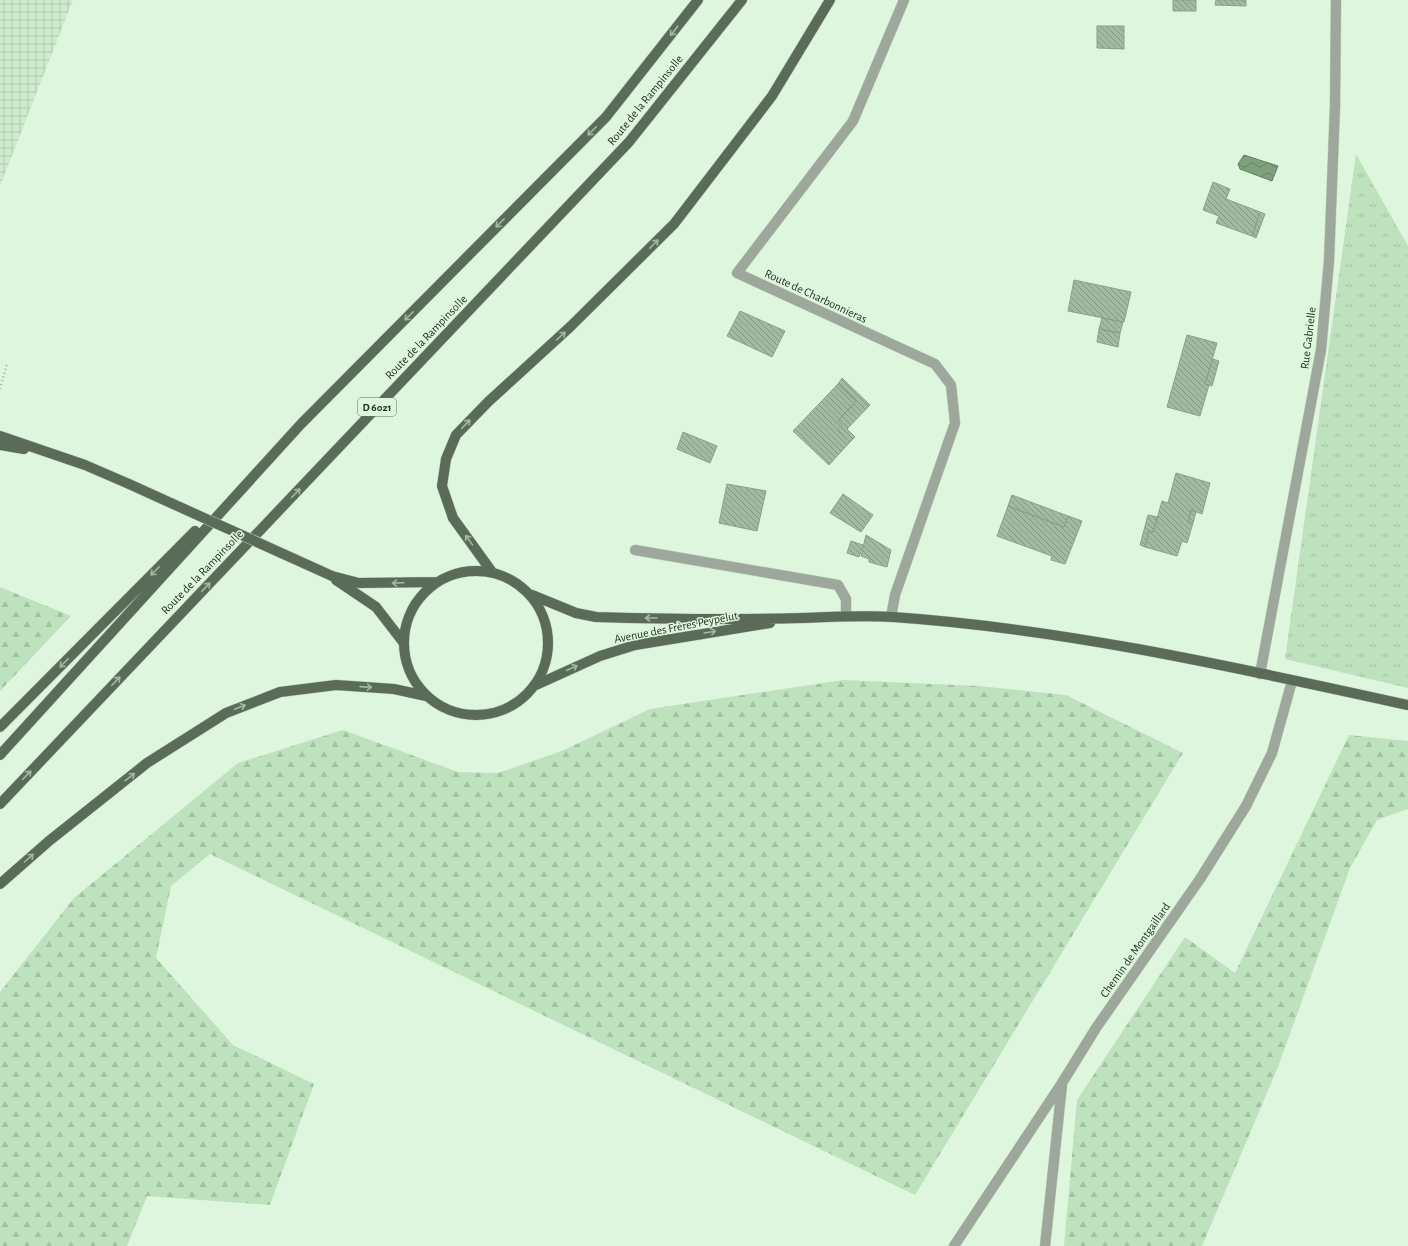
<svg xmlns="http://www.w3.org/2000/svg" width="1408" height="1246" viewBox="0 0 1408 1246" font-family="'Alegreya Sans',sans-serif">
	<style>
		.industrial { fill: url(#industrial-grid) }
		.grass { fill: url(#grass-tufts) }
		.forest { fill: url(#forest-firs) }
		.water { fill: url(#water-waves); stroke: #647f63 }
		.building { fill: url(#building-back-hatch); stroke: #8aa189 }
		.lines { fill: none; stroke-linecap: round; stroke-linejoin: round }
		.minor-casing { stroke: #bdd3bc; stroke-width: 11 }
		.major-casing { stroke: #bdd3bc; stroke-width: 11 }
		.path { stroke: #a0b39f; stroke-width: 2.5; stroke-dasharray: 1 3; stroke-linecap: butt }
		.minor { stroke: #9da79c; stroke-width: 10 }
		.major { stroke: #5a6c59; stroke-width: 10 }
		.major-bridge-casing { stroke: #bdd3bc; stroke-width: 11; stroke-linecap: butt }
		.major-bridge { stroke: #5a6c59; stroke-width: 10 }
		.oneway { stroke: #a3b8a2 }
		.labels { text-anchor: middle; stroke-width: 3; stroke-linejoin: round; paint-order: stroke }
		.shield { fill: #def6dd; stroke: #5f6c5e; stroke-width: 1 }
		.shield-label { font-size: 11px; font-weight: bold; fill: #283128 }
		.street-label { font-size: 12px; fill: #283128; stroke: #def6dd }
	</style>
	<defs>
		<pattern id="industrial-grid" width="8" height="8" patternUnits="userSpaceOnUse"><rect width="8" height="8" fill="#ceebcd"/><path d="M0 4h8M4 0v8" fill="none" stroke="#b1cab0"/></pattern>
		<pattern id="grass-tufts" width="24" height="20" patternUnits="userSpaceOnUse"><rect width="24" height="20" fill="#bee2bd"/><path d="M3 7l-1-3M5 7V3M7 7l1-3M15 17l-1-3M17 17v-4M19 17l1-3" fill="none" stroke="#a3c2a2"/></pattern>
		<pattern id="forest-firs" width="22" height="20" patternUnits="userSpaceOnUse"><rect width="22" height="20" fill="#bee2bd"/><path d="M5 1l3.5 6h-7zM16 11l3.5 6h-7z" fill="#a3c2a2"/></pattern>
		<pattern id="water-waves" width="16" height="10" patternUnits="userSpaceOnUse"><rect width="16" height="10" fill="#7ea17c"/><path d="M0 5q4-4 8 0t8 0" fill="none" stroke="#678466"/></pattern>
		<pattern id="building-back-hatch" width="6" height="6" patternUnits="userSpaceOnUse"><rect width="6" height="6" fill="#a3baa2"/><path d="M-1 5l2 2M0 0l6 6M5-1l2 2" fill="none" stroke="#859884"/></pattern>
	</defs>
	<rect width="100%" height="100%" fill="#def6dd"/>
	<path class="industrial" d="M 0,0 L 73,0 L 0,186 Z"/>
	<path class="grass" d="M 1356,154 L 1408,246 L 1408,688 L 1285,659 Z"/>
	<path class="forest" d="M 0,587 L 71,616 L 0,691 Z
		M 843,680 L 979,686 L 1066,695 L 1183,753 L 915,1195 L 210,854 L 171,886 L 156,958 L 233,1045 L 314,1084 L 270,1205 L 147,1196 L 127,1246 L 0,1246 L 0,992 L 74,898 L 238,763 L 343,730 L 458,772 L 498,773 L 562,751 L 650,709 Z
		M 1349,735 L 1408,741 L 1408,809 L 1377,820 L 1350,868 L 1278,1067 L 1202,1246 L 1064,1246 L 1077,1100 L 1185,937 L 1235,973 Z"/>
	<path class="water" d="M 1244,155 L 1278,166 L 1272,181 L 1240,169 L 1238,164 Z"/>
	<path class="building" d="M 1173,0 L 1196,0 L 1196,11 L 1173,11 Z
		M 1216,0 L 1246,0 L 1246,6 L 1215,5 Z
		M 1097,26 L 1124,26 L 1124,49 L 1097,48 Z
		M 1213,182 L 1230,189 L 1226,199 L 1260,212 L 1252,236 L 1216,223 L 1219,216 L 1203,210 Z
		M 1260,212 L 1265,214 L 1256,238 L 1252,236 Z
		M 1074,280 L 1131,292 L 1124,322 L 1068,311 Z
		M 740,311 L 785,331 L 772,357 L 727,336 Z
		M 1102,318 L 1123,322 L 1120,333 L 1099,329 Z
		M 1099,329 L 1120,333 L 1118,347 L 1097,342 Z
		M 1187,335 L 1217,343 L 1205,384 L 1209,385 L 1200,416 L 1167,407 Z
		M 1213,359 L 1219,361 L 1212,386 L 1205,384 Z
		M 842,378 L 870,405 L 847,429 L 855,437 L 850,442 L 837,430 L 842,425 L 838,421 L 856,401 L 838,384 Z
		M 838,384 L 856,401 L 838,421 L 842,425 L 837,430 L 850,442 L 829,465 L 793,431 Z
		M 683,432 L 717,446 L 710,463 L 677,449 Z
		M 1176,473 L 1210,483 L 1202,514 L 1191,510 L 1188,522 L 1193,523 L 1187,543 L 1182,541 L 1177,556 L 1145,547 L 1149,531 L 1153,532 L 1162,501 L 1168,503 Z
		M 727,484 L 766,491 L 757,531 L 719,523 Z
		M 843,494 L 873,515 L 861,532 L 830,513 Z
		M 1012,495 L 1068,516 L 1064,527 L 1008,506 Z
		M 1008,506 L 1064,527 L 1068,516 L 1082,521 L 1065,564 L 1051,560 L 1052,556 L 997,536 Z
		M 1191,510 L 1196,512 L 1193,523 L 1188,522 Z
		M 1148,515 L 1158,517 L 1153,532 L 1149,531 L 1145,547 L 1140,545 Z
		M 866,535 L 891,550 L 887,567 L 869,562 L 869,559 L 861,556 Z
		M 851,541 L 863,545 L 859,557 L 847,553 Z"/>
	<g class="lines">
		<g class="minor-casing">
			<path id="minor" d="M 635,550 L 838,585 L 846,599 L 846,615
				M 891,617 L 895,595 L 955,423 L 951,385 L 935,364 L 737,273 L 853,121 L 904,0
				M 1260,674 L 1321,350 L 1329,261 L 1335,106 L 1336,0
				M 954,1246 L 1062,1083 L 1096,1028 L 1200,879 L 1246,806 L 1272,753 L 1292,681
				M 1045,1246 L 1062,1085"/>
		</g>
		<g class="major-casing">
			<path id="major" d="M 0,436 L 85,465 L 129,484
				M 0,445 L 24,449
				M404 643a72 72 0 1 1 144 0a72 72 0 1 1-144 0Z
				M 492,572 L 453,518 L 442,486 L 446,459 L 456,435 L 488,402 L 570,327 L 674,224 L 772,96 L 830,0
				M 332,576 L 359,583 L 437,582
				M 336,580 L 376,607 L 403,642
				M 532,595 L 576,613 L 596,617 C 664,619 734,620 802,618 C 833,617 862,615 893,617 C 1067,629 1238,668 1408,705
				M 536,685 L 600,656 L 635,645 L 770,623
				M 0,727 L 195,531
				M 0,755 L 301,424 L 606,117 L 698,0
				M 0,804 L 629,142 L 742,0
				M 0,884 L 49,841 L 147,763 L 226,713 L 280,692 L 336,685 L 394,689 L 426,696"/>
		</g>
		<path class="path" d="M 0,389 L 7,363"/>
		<use href="#minor" class="minor"/>
		<use href="#major" class="major"/>
		<g class="major-bridge-casing">
			<path id="major-bridge" d="M 129,484 L 332,576"/>
		</g>
		<use href="#major-bridge" class="major-bridge"/>
	</g>
	<defs><path id="oneway-shaft" d="M-6 0H5M1.5-3L5.5 0L1.5 3" fill="none" stroke-width="1.6" stroke-linecap="round" stroke-linejoin="round"/></defs>
	<g class="oneway">
		<use href="#oneway-shaft" transform="translate(674 31) rotate(128)"/>
		<use href="#oneway-shaft" transform="translate(592 131) rotate(135)"/>
		<use href="#oneway-shaft" transform="translate(500 223) rotate(135)"/>
		<use href="#oneway-shaft" transform="translate(654 244) rotate(-45)"/>
		<use href="#oneway-shaft" transform="translate(409 316) rotate(135)"/>
		<use href="#oneway-shaft" transform="translate(561 336) rotate(-42)"/>
		<use href="#oneway-shaft" transform="translate(466 424) rotate(-46)"/>
		<use href="#oneway-shaft" transform="translate(296 493) rotate(-46)"/>
		<use href="#oneway-shaft" transform="translate(469 540) rotate(-126)"/>
		<use href="#oneway-shaft" transform="translate(155 571) rotate(135)"/>
		<use href="#oneway-shaft" transform="translate(398 583) rotate(178)"/>
		<use href="#oneway-shaft" transform="translate(206 587) rotate(-46)"/>
		<use href="#oneway-shaft" transform="translate(651 618) rotate(180)"/>
		<use href="#oneway-shaft" transform="translate(710 632) rotate(-9)"/>
		<use href="#oneway-shaft" transform="translate(64 663) rotate(135)"/>
		<use href="#oneway-shaft" transform="translate(572 668) rotate(-25)"/>
		<use href="#oneway-shaft" transform="translate(116 681) rotate(-46)"/>
		<use href="#oneway-shaft" transform="translate(366 687) rotate(4)"/>
		<use href="#oneway-shaft" transform="translate(240 707) rotate(-21)"/>
		<use href="#oneway-shaft" transform="translate(27 775) rotate(-46)"/>
		<use href="#oneway-shaft" transform="translate(130 777) rotate(-38)"/>
		<use href="#oneway-shaft" transform="translate(29 858) rotate(-42)"/>
	</g>
	<g class="labels">
		<rect class="shield" x="358" y="398" width="38" height="18" rx="3"/>
		<g class="shield-label">
			<text x="377" y="411">D 6021</text>
		</g>
		<g class="street-label">
			<text transform="translate(645 100) rotate(-51)" y="4">Route de la Rampinsolle</text>
			<text transform="translate(816 296) rotate(25)" y="4">Route de Charbonnieras</text>
			<text transform="translate(426 337) rotate(-46)" y="4">Route de la Rampinsolle</text>
			<text transform="translate(1308 338) rotate(-83)" y="4">Rue Gabrielle</text>
			<text transform="translate(202 572) rotate(-46)" y="4">Route de la Rampinsolle</text>
			<text transform="translate(676 627) rotate(-11)" y="4">Avenue des Frères Peypelut</text>
			<text transform="translate(1135 950) rotate(-55)" y="4">Chemin de Montgaillard</text>
		</g>
	</g>
</svg>
